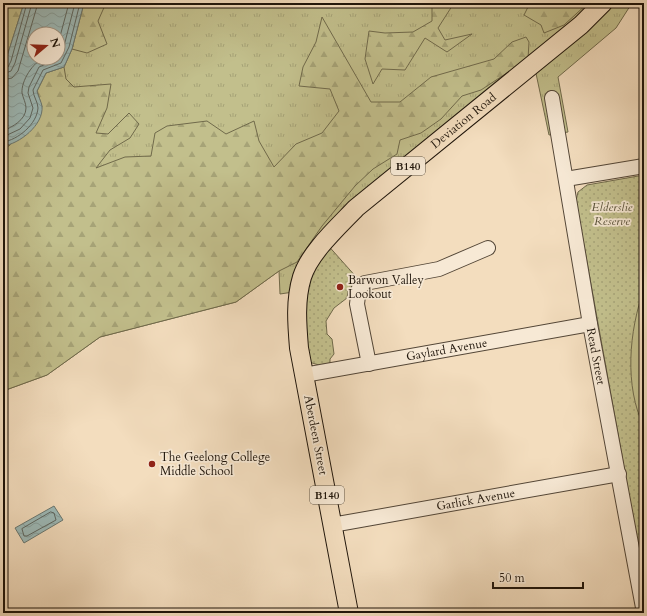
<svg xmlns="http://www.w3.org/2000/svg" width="647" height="616" viewBox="0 0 647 616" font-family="Cardo,serif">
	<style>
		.grass { fill: url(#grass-tufts); stroke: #706a4b }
		.forest { fill: url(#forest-firs); stroke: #706a4b }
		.park { fill: url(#park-dots); stroke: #706a4b }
		.pitch { fill: #c2bf8c; stroke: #706a4b }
		.water { fill: url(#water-waves); stroke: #6a7872; fill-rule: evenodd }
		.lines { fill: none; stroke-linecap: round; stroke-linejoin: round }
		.shore { stroke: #5e6761; stroke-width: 1 }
		.minor-casing { stroke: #534637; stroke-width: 16 }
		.major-casing { stroke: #1e140a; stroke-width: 20 }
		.minor { stroke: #f7e9d5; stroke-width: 14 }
		.major { stroke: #f3ddbe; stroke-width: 18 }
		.poi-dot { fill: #8f2418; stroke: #f7e9d5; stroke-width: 1.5 }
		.labels { text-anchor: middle; stroke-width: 3.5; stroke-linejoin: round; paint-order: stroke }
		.shield { fill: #f7e9d5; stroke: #5f5447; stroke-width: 1 }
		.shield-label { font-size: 11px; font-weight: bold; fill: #1e140a }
		.street-label { font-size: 12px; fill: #1e140a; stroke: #f7e9d5 }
		.park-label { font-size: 12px; font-style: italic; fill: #575038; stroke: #f7e9d5 }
		.poi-label { font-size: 12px; fill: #1e140a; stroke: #f7e9d5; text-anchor: start }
	</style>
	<defs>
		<pattern id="grass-tufts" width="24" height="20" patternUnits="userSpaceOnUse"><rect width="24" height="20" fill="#c2bf8c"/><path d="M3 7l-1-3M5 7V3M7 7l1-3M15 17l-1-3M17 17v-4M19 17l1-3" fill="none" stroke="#a6a377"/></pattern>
		<pattern id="forest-firs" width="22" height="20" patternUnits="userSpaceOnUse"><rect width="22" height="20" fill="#c2bf8c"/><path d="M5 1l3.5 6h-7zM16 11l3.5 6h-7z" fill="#a6a377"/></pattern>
		<pattern id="park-dots" width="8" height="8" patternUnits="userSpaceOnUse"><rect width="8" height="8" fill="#c2bf8c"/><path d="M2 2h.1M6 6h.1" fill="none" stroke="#a6a377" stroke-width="1.8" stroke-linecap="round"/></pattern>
		<pattern id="water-waves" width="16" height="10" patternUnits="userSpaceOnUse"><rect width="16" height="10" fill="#9dbab8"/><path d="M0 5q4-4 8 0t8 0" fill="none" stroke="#879f9d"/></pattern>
	</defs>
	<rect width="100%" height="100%" fill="#f3ddbe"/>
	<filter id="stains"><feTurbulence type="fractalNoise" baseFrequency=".005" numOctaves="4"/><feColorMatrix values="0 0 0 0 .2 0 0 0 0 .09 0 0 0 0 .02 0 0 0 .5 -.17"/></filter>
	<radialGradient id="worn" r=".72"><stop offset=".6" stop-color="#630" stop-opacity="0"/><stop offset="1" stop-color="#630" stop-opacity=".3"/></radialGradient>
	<path class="grass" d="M 84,3 L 632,3 L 616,28 L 558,77 L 568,132 L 549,135 L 534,64 L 356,208 L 300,291 L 280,294 L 279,271 L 236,302 L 100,337 L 47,375 L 3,391 L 3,146 L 9,146 L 46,73 L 64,67 L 72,49 Z"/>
	<path class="forest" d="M 3,3 L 24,3 L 3,69 Z
		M 84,3 L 106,3 L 98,21 L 107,44 L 87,53 L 72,49 Z
		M 432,3 L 454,3 L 438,28 L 445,40 L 472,34 L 447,52 L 425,38 L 405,70 L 382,69 L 373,84 L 365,59 L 369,31 L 385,33 L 413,32 L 432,21 Z
		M 530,3 L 588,3 L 564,25 L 544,33 L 541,25 L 524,15 Z
		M 322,17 L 371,102 L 400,102 L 431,77 L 494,59 L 512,42 L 526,37 L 529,42 L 528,59 L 481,90 L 462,96 L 441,119 L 421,133 L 400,140 L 397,154 L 373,169 L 355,186 L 322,226 L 297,262 L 279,271 L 236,302 L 100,337 L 47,375 L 3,391 L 3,146 L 9,146 L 42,107 L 37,91 L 46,73 L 64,67 L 66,79 L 74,87 L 111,84 L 107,108 L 96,133 L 108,134 L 129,113 L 139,124 L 130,138 L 110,150 L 96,168 L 125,157 L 151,156 L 155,133 L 167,126 L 207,121 L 226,134 L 254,121 L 259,141 L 274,167 L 296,144 L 322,133 L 339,111 L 330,89 L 299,86 L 303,67 L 316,42 Z"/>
	<path class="park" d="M 644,175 L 644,578 L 576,201 L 578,192 L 587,185 Z
		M 325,242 L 358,279 L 348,291 L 347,298 L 334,308 L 326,321 L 327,334 L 332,339 L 334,354 L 330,359 L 330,363 L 319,365 L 302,360 L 298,299 Z"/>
	<path class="pitch" d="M 644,289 L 644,427 C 624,386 629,331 644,289 Z"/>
	<path class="water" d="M 24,3 L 84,3 L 72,49 L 64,67 L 46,73 L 37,91 C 38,96 41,101 42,106 C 44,125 19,144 3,146 L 3,69 ZM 34,34 L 58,34 L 58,58 L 34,58 Z
		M 54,506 L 63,520 L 24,543 L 15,528 Z"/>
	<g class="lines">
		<path class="shore" d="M 58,44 L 69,3
			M 3,69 L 8,67 L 11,61 L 27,3
			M 3,74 L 11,71 L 15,63 L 32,3
			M 3,80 L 12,78 L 18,71 L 38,3
			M 3,131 C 12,127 26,120 26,108 C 26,103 23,98 22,93 C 21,81 33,62 44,58
			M 3,137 L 20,129 L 30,118 L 33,108 L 28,93 L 29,87 L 39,67 L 58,59 L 64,46 L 75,3
			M 3,142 C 18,140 37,124 38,108 C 38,102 33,96 33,90 L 43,70 L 61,63 L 69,47 L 80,3
			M 51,512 L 54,513 L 56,520 L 27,536 L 24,536 L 22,529 Z"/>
		<g class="minor-casing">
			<g id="minor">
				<path id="s1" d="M 552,98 L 590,324 L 644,613"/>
				<path d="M 566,179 L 644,166"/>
				<path d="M 369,364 L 357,304 L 359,288 L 365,283 L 439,269 L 488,248"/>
				<path id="s2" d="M 304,375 L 590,324"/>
				<path id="s3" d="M 332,525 L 619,474"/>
			</g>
		</g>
		<g class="major-casing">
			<g id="major">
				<path id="s4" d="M 349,613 L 299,348 C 297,324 295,300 302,277 C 310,252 338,227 356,208 L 581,25 L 603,3"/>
			</g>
		</g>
		<use href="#minor" class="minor"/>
		<use href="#major" class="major"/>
	</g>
	<g class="poi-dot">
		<circle cx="340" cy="287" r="4"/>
		<circle cx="152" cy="464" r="4"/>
	</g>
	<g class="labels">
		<g class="shield">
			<rect x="391" y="157" width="34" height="18" rx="3"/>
			<rect x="310" y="486" width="34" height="18" rx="3"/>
		</g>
		<g class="shield-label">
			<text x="408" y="170">B140</text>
			<text x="327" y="499">B140</text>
		</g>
		<g class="street-label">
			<text dy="4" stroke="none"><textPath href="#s4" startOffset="568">Deviation Road</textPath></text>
			<text dy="4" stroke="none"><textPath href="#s2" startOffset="145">Gaylard Avenue</textPath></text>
			<text dy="4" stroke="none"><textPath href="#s1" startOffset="262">Read Street</textPath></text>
			<text transform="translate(316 435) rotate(79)" y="4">Aberdeen Street</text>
			<text dy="4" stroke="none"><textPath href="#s3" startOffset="146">Garlick Avenue</textPath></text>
		</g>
		<g class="park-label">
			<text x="612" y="211">Elderslie<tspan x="612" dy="14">Reserve</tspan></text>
		</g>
		<g class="poi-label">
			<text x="348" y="284">Barwon Valley<tspan x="348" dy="14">Lookout</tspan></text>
			<text x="160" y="461">The Geelong College<tspan x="160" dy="14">Middle School</tspan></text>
		</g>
	</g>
	<rect width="647" height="616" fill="none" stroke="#f3ddbe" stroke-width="16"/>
	<rect x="4" y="4" width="639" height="608" fill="none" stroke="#1e140a" stroke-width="2"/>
	<rect x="8" y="8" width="631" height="600" fill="none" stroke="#1e140a"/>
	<g transform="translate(46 46) rotate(71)"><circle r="19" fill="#f7e9d5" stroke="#a09484"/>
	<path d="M0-3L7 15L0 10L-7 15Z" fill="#8f2418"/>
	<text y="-6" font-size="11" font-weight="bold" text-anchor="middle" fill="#1e140a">N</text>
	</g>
	<path d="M493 582v6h90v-6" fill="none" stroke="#1e140a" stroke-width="2"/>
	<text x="499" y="582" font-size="12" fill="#1e140a" stroke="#f7e9d5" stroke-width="3" paint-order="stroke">50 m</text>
	<rect width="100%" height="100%" filter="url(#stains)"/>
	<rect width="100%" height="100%" fill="url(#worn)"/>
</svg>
